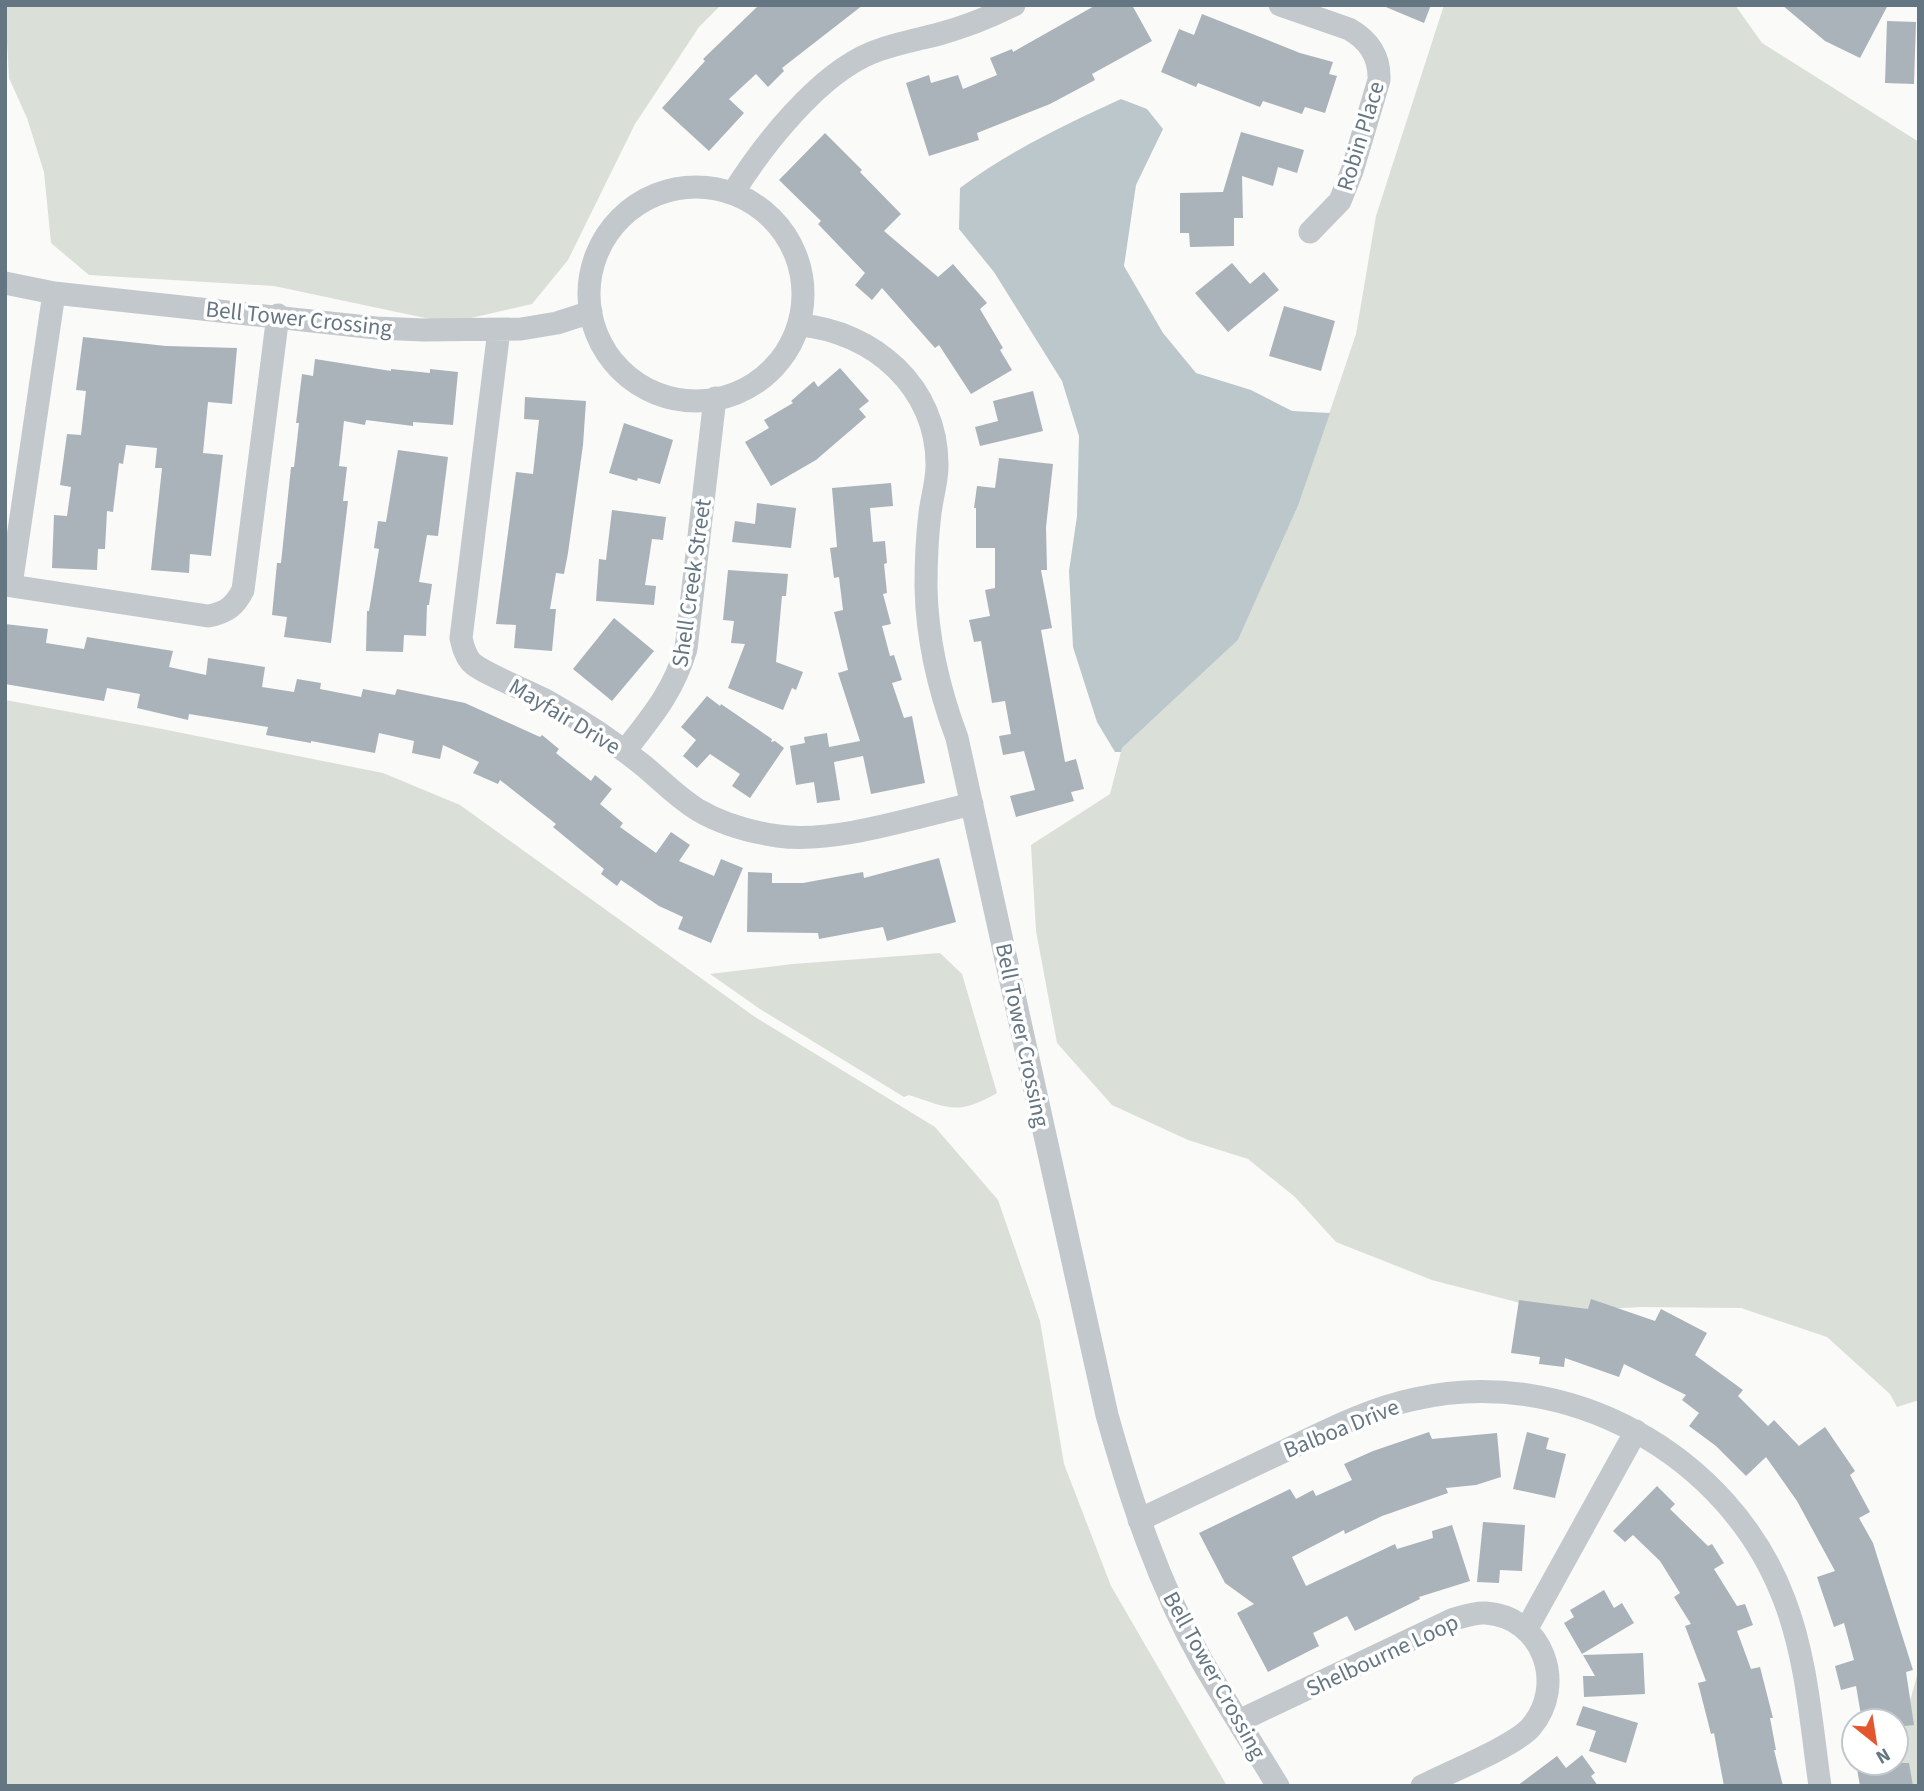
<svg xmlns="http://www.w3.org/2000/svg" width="1924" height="1791" viewBox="0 0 1924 1791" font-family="'Source Sans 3',sans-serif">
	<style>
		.green { fill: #dadfd7 }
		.water { fill: #bbc7cb }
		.building { fill: #aab3b9 }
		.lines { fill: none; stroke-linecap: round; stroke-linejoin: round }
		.minor { stroke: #c3c8cc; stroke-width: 23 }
		.labels { text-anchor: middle; stroke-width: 7; stroke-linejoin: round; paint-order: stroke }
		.street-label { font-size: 23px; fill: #657683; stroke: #fff }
	</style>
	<rect width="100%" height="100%" fill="#fafaf8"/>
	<path class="green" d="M 5,5 L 721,5 L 699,27 L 635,124 L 568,260 L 532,304 L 449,323 L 274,286 L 89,275 L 51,243 L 44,172 L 27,118 L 9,78 Z
		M 1444,5 L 1735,5 L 1762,43 L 1919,142 L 1919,1400 L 1897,1407 L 1890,1394 L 1827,1337 L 1741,1308 L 1641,1307 L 1555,1312 L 1432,1280 L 1336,1242 L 1295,1197 L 1248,1159 L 1188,1140 L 1112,1105 L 1057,1043 L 1036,931 L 1031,845 L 1110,794 L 1122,748 L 1238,640 L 1298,506 L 1356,334 L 1376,216 Z
		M 5,700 L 157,728 L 383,773 L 460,805 L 755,1017 L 935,1127 L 998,1200 L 1040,1321 L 1064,1464 L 1111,1586 L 1227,1786 L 5,1786 Z
		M 940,953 L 962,974 L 997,1093 C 957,1116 949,1108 909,1095 L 904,1097 L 760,1009 L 710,974 L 793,964 Z
		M 1919,1668 L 1919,1786 L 1905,1786 L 1901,1757 L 1908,1709 Z"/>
	<path class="water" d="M 1121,99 L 1147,109 L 1163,129 L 1136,185 L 1124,266 L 1163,333 L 1196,373 L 1251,390 L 1292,411 L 1330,413 L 1298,506 L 1238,640 L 1122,748 L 1121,752 L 1115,752 L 1097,722 L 1073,647 L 1069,571 L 1077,516 L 1079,436 L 1062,381 L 994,272 L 959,229 L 960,188 C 1010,151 1064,125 1121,99 Z"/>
	<path class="building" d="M 759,5 L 863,5 L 782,68 L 784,71 L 768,87 L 756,74 L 729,99 L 744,113 L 709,151 L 662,108 L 705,61 L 703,59 Z
		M 1096,5 L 1132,5 L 1152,41 L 1092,74 L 1095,80 L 1050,104 L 977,133 L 979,140 L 929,156 L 906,83 L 929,75 L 931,83 L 958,75 L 963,89 L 997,75 L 990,58 L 1012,49 L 1013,52 Z
		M 1381,5 L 1431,5 L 1424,23 Z
		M 1782,5 L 1888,5 L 1860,58 L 1825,41 Z
		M 1202,14 L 1300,53 L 1333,62 L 1329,74 L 1337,76 L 1325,113 L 1305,107 L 1302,114 L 1263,101 L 1260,107 L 1198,83 L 1196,87 L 1161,72 L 1179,29 L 1194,35 Z
		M 1887,21 L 1916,22 L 1914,84 L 1885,83 Z
		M 1241,132 L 1304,150 L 1297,173 L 1278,167 L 1273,186 L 1242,176 L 1243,218 L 1234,218 L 1234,246 L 1190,247 L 1189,233 L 1180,233 L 1180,193 L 1223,192 Z
		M 825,133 L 862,170 L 860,172 L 901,214 L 884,231 L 938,277 L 953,264 L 987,303 L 980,309 L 1003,348 L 1000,350 L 1012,370 L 971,394 L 939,345 L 935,348 L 882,288 L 872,300 L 855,285 L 865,273 L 818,224 L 821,221 L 779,180 Z
		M 1232,263 L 1250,284 L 1264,272 L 1279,290 L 1228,332 L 1195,293 Z
		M 1284,306 L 1335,321 L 1321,371 L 1269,356 Z
		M 83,337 L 166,346 L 237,348 L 232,404 L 208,402 L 203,453 L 223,455 L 211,556 L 190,554 L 189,573 L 151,570 L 162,468 L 155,468 L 157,448 L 126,445 L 123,464 L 119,463 L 113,512 L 107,511 L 105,549 L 98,549 L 97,570 L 52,568 L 54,515 L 67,516 L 71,487 L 60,485 L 67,434 L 81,435 L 86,391 L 76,390 Z
		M 315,359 L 391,371 L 391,369 L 430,373 L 430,369 L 458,372 L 453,425 L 413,422 L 413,426 L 366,420 L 365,425 L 344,421 L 339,466 L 347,467 L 343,501 L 348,501 L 331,643 L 284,637 L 287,617 L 272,615 L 277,563 L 281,563 L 291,467 L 294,467 L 299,423 L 296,423 L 302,374 L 313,376 Z
		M 840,368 L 869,401 L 859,409 L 866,417 L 816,460 L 771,486 L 745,442 L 769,428 L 764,420 L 793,403 L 791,401 L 814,381 L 818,387 Z
		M 1033,391 L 1043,431 L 980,446 L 975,427 L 998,421 L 993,401 Z
		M 525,397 L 586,401 L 583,445 L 568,553 L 564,574 L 556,573 L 550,609 L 556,609 L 552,651 L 514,648 L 516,625 L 496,624 L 516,472 L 533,474 L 539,420 L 524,419 Z
		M 624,423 L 673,440 L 660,484 L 638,478 L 637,481 L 609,473 Z
		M 398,450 L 448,457 L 438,536 L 427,535 L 419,582 L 432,584 L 429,605 L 427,605 L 426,636 L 404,635 L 403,652 L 366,651 L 367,611 L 369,611 L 379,549 L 374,548 L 378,521 L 386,522 Z
		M 999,458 L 1053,464 L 1046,527 L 1047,570 L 1041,570 L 1052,628 L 1041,630 L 1065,762 L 1076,759 L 1084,789 L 1071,792 L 1074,801 L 1016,817 L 1010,796 L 1035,790 L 1024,751 L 1003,755 L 999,736 L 1011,734 L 1005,701 L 992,703 L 981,641 L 974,642 L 969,620 L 990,616 L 985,590 L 995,588 L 995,548 L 976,548 L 976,508 L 974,508 L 977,486 L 995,488 Z
		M 891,483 L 893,506 L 870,508 L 873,542 L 885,541 L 887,563 L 884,564 L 887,593 L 883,594 L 891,624 L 882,626 L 890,656 L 894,655 L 902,680 L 892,683 L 904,718 L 912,716 L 925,783 L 871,794 L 863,756 L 834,762 L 840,800 L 817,803 L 814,782 L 796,785 L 790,746 L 805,743 L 804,737 L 827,733 L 829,747 L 860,741 L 838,673 L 848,670 L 834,612 L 843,610 L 839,577 L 834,578 L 830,548 L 837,547 L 832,488 Z
		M 757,503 L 796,508 L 791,548 L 732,542 L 735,521 L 755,524 Z
		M 612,510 L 666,517 L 663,540 L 652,539 L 645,585 L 656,586 L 654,605 L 596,601 L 599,559 L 606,560 Z
		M 728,570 L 788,574 L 786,596 L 782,596 L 776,662 L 803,672 L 796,690 L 792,688 L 783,710 L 728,688 L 745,644 L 731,643 L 734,621 L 723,620 Z
		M 614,618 L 654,651 L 612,701 L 573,669 Z
		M 5,624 L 48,629 L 46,643 L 84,649 L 87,637 L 173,651 L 169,667 L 206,675 L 208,658 L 265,667 L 262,687 L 294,692 L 297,679 L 321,683 L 320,689 L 361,697 L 363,689 L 395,695 L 397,689 L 465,703 L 540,737 L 542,735 L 559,749 L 556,753 L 591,781 L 595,775 L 612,789 L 600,804 L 623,823 L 620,827 L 656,853 L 671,832 L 690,845 L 679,861 L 714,876 L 721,859 L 743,868 L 711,943 L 678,929 L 683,917 L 659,906 L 621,880 L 617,886 L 601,874 L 604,869 L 553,827 L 556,824 L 500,780 L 498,784 L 473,773 L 479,762 L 443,745 L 440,759 L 412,753 L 414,741 L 379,733 L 375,753 L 311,741 L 311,743 L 266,735 L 268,727 L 189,714 L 188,720 L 137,708 L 140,694 L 107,688 L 104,701 L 5,684 Z
		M 707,696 L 720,706 L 721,704 L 772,739 L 771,742 L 775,741 L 784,748 L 750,798 L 732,786 L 740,774 L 710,754 L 697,768 L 683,756 L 696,740 L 681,727 Z
		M 939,858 L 956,922 L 887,941 L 883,927 L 819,939 L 818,933 L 747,932 L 748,872 L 772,873 L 772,883 L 803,883 L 863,872 L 864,878 Z
		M 1591,1299 L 1655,1321 L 1661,1309 L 1707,1333 L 1695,1355 L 1743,1390 L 1738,1396 L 1768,1426 L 1774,1420 L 1799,1446 L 1825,1427 L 1855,1471 L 1850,1475 L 1870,1512 L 1859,1518 L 1873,1543 L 1913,1670 L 1906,1672 L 1914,1725 L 1896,1727 L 1896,1721 L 1862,1721 L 1856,1686 L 1841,1690 L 1835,1666 L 1854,1660 L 1844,1623 L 1834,1627 L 1817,1577 L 1835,1571 L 1797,1501 L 1766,1457 L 1746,1476 L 1716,1446 L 1689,1426 L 1699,1413 L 1682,1400 L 1686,1395 L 1624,1364 L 1619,1377 L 1565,1358 L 1564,1367 L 1539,1364 L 1540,1357 L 1511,1353 L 1519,1300 L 1588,1309 Z
		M 1429,1432 L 1432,1439 L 1497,1433 L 1501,1477 L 1476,1485 L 1446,1488 L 1448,1493 L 1382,1516 L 1345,1534 L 1344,1530 L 1292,1557 L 1306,1586 L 1395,1544 L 1397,1549 L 1433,1538 L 1432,1531 L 1452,1525 L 1470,1581 L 1419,1597 L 1420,1599 L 1355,1631 L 1347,1616 L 1313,1633 L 1319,1646 L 1268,1672 L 1237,1613 L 1254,1604 L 1225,1583 L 1199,1533 L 1290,1489 L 1296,1499 L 1313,1490 L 1316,1496 L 1352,1480 L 1344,1464 L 1373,1451 Z
		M 1527,1432 L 1549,1438 L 1546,1449 L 1566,1454 L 1555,1498 L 1513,1489 Z
		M 1657,1486 L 1675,1504 L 1670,1509 L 1708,1546 L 1712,1544 L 1724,1563 L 1714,1569 L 1737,1606 L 1745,1604 L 1753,1625 L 1737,1631 L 1751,1669 L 1760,1667 L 1773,1718 L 1770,1718 L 1776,1750 L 1774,1750 L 1783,1786 L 1724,1786 L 1714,1733 L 1711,1734 L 1698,1683 L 1706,1681 L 1685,1626 L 1691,1624 L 1674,1597 L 1680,1593 L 1660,1561 L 1633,1535 L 1625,1542 L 1613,1531 Z
		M 1483,1522 L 1525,1525 L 1522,1571 L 1500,1570 L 1499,1583 L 1477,1582 Z
		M 1604,1590 L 1614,1608 L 1622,1603 L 1634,1623 L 1582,1654 L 1564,1623 L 1574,1617 L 1570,1610 Z
		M 1643,1653 L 1645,1694 L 1584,1697 L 1583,1676 L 1595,1676 L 1583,1655 Z
		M 1583,1706 L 1638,1723 L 1626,1763 L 1589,1751 L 1596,1731 L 1576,1725 Z
		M 1582,1755 L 1595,1773 L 1591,1776 L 1598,1786 L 1517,1786 L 1557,1756 L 1566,1768 Z
		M 1856,1763 L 1909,1763 L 1913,1786 L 1860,1786 Z"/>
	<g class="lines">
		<path class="minor" d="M 1280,5 L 1349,29 C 1369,40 1380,57 1379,80 L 1352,171 L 1340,201 L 1310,232
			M589 294a107 107 0 1 1 214 0a107 107 0 1 1-214 0Z
			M 733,193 C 763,145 818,75 871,53 C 893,44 916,40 939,34 C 965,27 990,17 1014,5
			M 5,283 L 54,293 L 376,328 L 424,330 L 521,329 L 557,323 L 591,312
			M 799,325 C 873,331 938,387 937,466 C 937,481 932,497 930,513 C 927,537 926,563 926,587 C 927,639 939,690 957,738 L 1107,1415 C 1131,1501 1159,1585 1203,1663 C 1227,1704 1253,1745 1278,1786
			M 499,330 L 461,638 C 463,647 465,655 471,662 C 483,674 529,691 547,701 C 581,720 613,741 644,766 C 662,781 677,797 698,810 C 722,824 750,832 778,836 C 835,844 915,817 972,804
			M 5,585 L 208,616 C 226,613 235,606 243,590 L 278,315
			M 11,585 L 54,293
			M 625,751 C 652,716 673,692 686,649 L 715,398
			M 1139,1520 C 1185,1498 1231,1476 1278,1454 C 1322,1433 1367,1409 1415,1399 C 1566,1364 1729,1454 1784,1599 C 1807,1658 1811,1724 1820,1786
			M 1526,1630 L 1636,1431
			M 1239,1721 L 1454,1619 C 1465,1616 1475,1612 1486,1613 C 1543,1617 1567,1685 1531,1727 C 1515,1746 1447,1773 1422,1786"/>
	</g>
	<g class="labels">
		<g class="street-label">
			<text transform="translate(1360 136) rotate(-73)" y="8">Robin Place</text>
			<text transform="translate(299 318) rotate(6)" y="8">Bell Tower Crossing</text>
			<text transform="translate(691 583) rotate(-82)" y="8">Shell Creek Street</text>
			<text transform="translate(565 716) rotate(31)" y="8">Mayfair Drive</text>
			<text transform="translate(1023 1035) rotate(78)" y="8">Bell Tower Crossing</text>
			<text transform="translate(1341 1428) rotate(-22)" y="8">Balboa Drive</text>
			<text transform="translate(1382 1655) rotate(-25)" y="8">Shelbourne Loop</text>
			<text transform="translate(1215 1675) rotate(61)" y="8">Bell Tower Crossing</text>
		</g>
	</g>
	<rect width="1924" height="1791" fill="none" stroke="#657683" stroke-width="14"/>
	<g transform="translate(1875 1742) rotate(150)"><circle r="33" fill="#ffffff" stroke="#c1c8cd" stroke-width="2"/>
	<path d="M0-5L12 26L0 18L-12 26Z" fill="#e4572e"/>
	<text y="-10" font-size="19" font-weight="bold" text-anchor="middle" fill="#657683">N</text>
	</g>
</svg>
